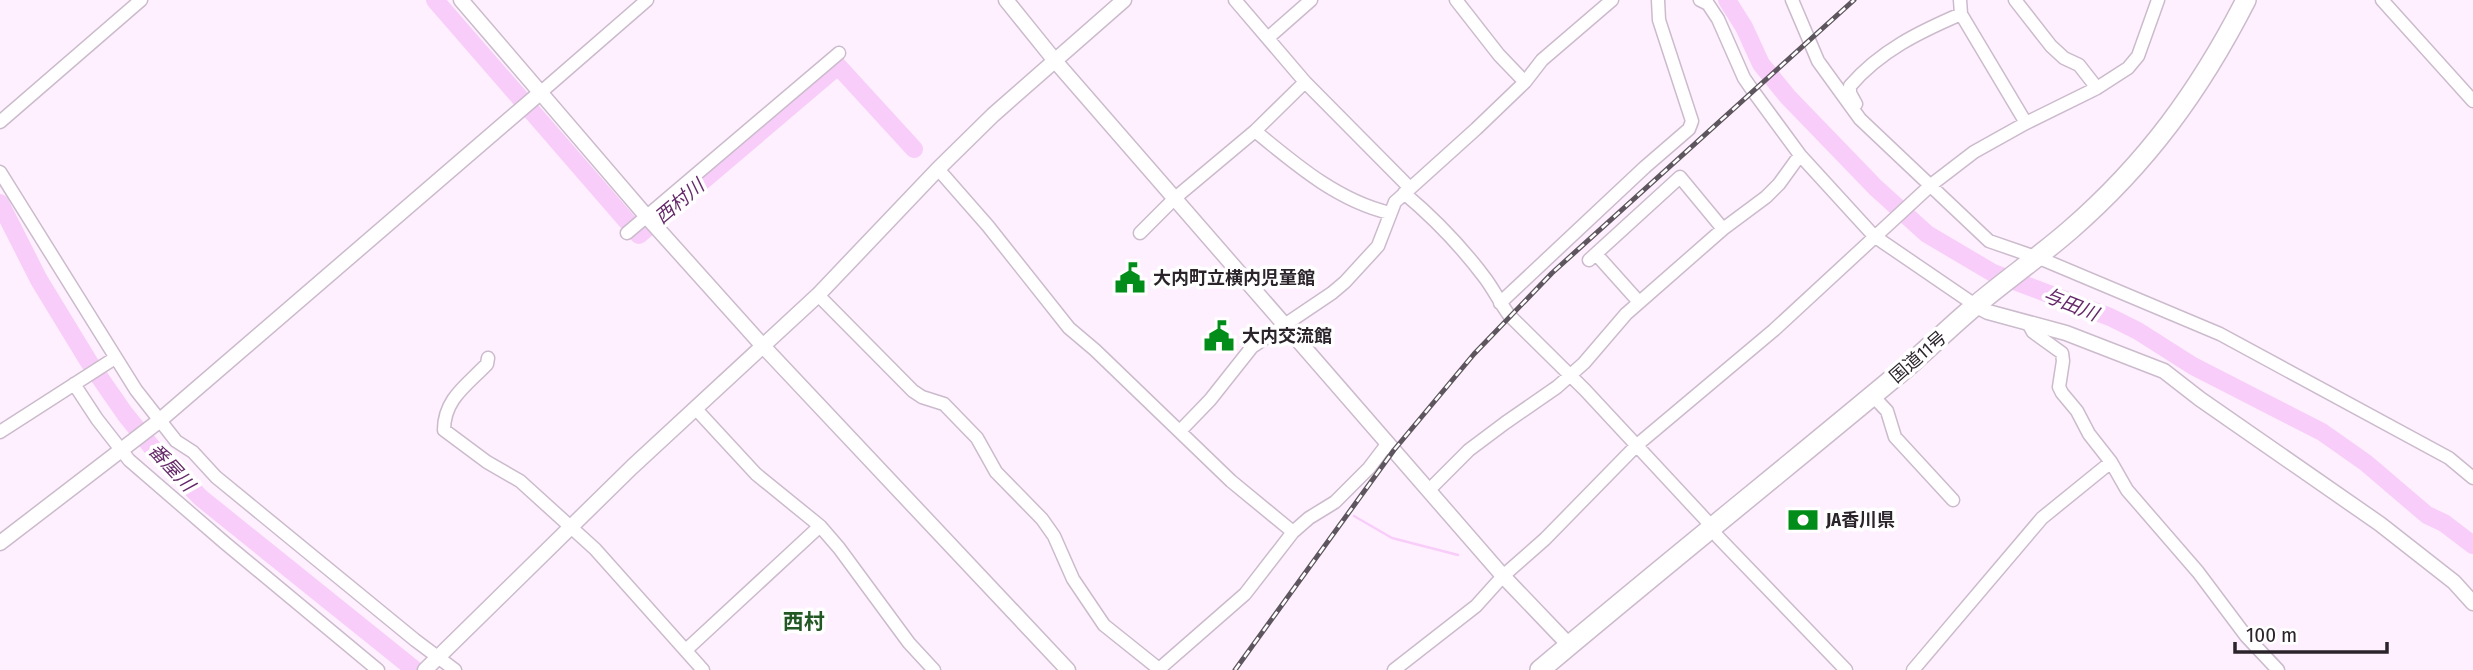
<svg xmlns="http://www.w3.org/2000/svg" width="2473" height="670" viewBox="0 0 2473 670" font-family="'Fira Sans Condensed','Noto Sans JP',sans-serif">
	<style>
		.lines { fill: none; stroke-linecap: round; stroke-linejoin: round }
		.stream { stroke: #f8cdfa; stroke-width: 2.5 }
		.river { stroke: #f8cdfa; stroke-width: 18 }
		.minor-casing { stroke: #cbbbcc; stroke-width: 15 }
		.tertiary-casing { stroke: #cbbbcc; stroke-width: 17 }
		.trunk-casing { stroke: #cbbbcc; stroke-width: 22 }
		.minor { stroke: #fff; stroke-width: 12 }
		.tertiary { stroke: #fff; stroke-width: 14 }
		.trunk { stroke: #fff; stroke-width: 19 }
		.rail-casing { stroke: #5e565e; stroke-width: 5 }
		.rail { stroke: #fff; stroke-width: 2.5; stroke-dasharray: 8; stroke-linecap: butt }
		.labels { text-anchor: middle; stroke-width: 7; stroke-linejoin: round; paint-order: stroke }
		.poi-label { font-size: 18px; font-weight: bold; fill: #2b252b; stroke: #fff; text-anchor: start }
		.street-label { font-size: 18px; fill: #2b252b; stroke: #fff }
		.water-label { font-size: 19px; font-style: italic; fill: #65296a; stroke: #fff }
		.quarter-label { font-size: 21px; font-weight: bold; fill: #235824; stroke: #fff }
	</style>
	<rect width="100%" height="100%" fill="#fef0fe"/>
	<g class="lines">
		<path class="stream" d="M 1354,516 L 1392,538 L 1458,555"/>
		<path class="river" d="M 435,0 L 639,235 L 838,66 L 914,149
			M 1727,0 L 1744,27 L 1761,64 L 1788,97 L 1876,188 L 1927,234 L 1993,273 L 2110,317 L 2138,331 L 2193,366 L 2322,432 L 2366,463 L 2427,515 L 2444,523 L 2473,545
			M 0,203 L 39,280 L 89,362 L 125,414 L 155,451 L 201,498 L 415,670"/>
		<g class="minor-casing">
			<path id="minor" d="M 1235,0 L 1305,82 L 1409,187
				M 1456,0 L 1499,55 L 1525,82
				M 1700,0 L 1708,4 L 1718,19 L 1744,78 L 1753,91 L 1800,155 L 1874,236 L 1975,305
				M 1792,0 L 1818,61 L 1860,119 L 1989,241 L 2044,260 L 2220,334 L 2449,458 L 2473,478
				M 1960,0 L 1961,14 L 2026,123
				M 2015,0 L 2051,46 L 2064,58 L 2079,65 L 2097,88
				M 2382,0 L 2473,101
				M 1269,37 L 1311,0
				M 540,93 L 647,0
				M 1856,104 L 1850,93 L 1850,86 C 1880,51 1919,32 1961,14
				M 0,122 L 141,0
				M 1255,131 C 1295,164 1338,201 1390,213
				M 938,169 L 988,226 L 1069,328 L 1095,350 L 1231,481 L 1293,532
				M 0,172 L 136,390 L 176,441 L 193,452 L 216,477 L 415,640 L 455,670
				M 1404,193 C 1435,219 1461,246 1485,278 C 1494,290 1500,303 1509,315 L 1585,390 L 1705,519 L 1718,537 L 1846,670
				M 627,233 L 839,53
				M 1140,233 L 1175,198 L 1255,131 L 1305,82
				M 1596,254 L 1639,302
				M 1589,260 L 1680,177 L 1723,229
				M 818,295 L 913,391 L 922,397 L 944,404 L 977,438 L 996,472 L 1042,519 L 1054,536 L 1073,579 L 1104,625 L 1159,669
				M 1500,303 L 1645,167 L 1689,129 L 1692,121 L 1659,20 L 1658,0
				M 2028,323 L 2033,332 L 2062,353 L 2063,361 L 2059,387 L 2062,393 L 2077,411 L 2089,434 L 2111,462 L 2127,490 L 2198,572 L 2246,636 L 2278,670
				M 488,358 L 487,364 C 467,385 444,399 444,430 L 487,462 L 520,481 L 595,549 L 703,670
				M 74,384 L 97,419 L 129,460 L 225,543 L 378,670
				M 1872,395 L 1887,411 L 1895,437 L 1953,500
				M 695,408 L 756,474 L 820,526 L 839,548 L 909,643 L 934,670
				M 1180,431 L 1210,400 L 1252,347 L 1332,293 L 1345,282 L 1378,246 L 1395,202 L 1476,129 L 1525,82 L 1542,60 L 1612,0
				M 0,432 L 115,358
				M 1430,489 L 1469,450 L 1505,423 L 1557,387 L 1584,363 L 1626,314 L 1723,229 L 1766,197 L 1779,184 L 1800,155
				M 686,650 L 820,526
				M 1158,670 L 1245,594 L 1293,532 L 1309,518 L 1335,502 L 1369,468 L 1388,443
				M 1394,670 L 1476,606 L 1503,576 L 1545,539 L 1637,445 L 1774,330 L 1931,185 L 1974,152 L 2026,123 L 2097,88 L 2128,68 L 2138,56 L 2158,0
				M 1913,670 L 2042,518 L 2111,462"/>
		</g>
		<g class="tertiary-casing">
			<path id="tertiary" d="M 461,0 L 648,218 L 763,346 L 1068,670
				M 1006,0 L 1056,62 L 1503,576 L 1569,645
				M 1975,305 L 1988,312 L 2066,333 L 2164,371 L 2200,399 L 2380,524 L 2454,582 L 2473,603
				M 0,543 L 159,421 L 540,93
				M 425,670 L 632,467 L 818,295 L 938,169 L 993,115 L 1124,0"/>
		</g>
		<g class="trunk-casing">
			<path id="trunk" d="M 1540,670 C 1662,567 1786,468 1908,366 C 1931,346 1952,325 1975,306 C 2006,280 2040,256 2070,230 C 2147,163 2200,90 2246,0"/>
		</g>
		<use href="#minor" class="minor"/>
		<use href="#tertiary" class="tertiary"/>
		<use href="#trunk" class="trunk"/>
		<g class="rail-casing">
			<path id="rail" d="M 1235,670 L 1394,450 L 1474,354 L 1552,273 L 1854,0"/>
		</g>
		<use href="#rail" class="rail"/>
	</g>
	<defs>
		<g id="civic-bare" transform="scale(2.415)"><path d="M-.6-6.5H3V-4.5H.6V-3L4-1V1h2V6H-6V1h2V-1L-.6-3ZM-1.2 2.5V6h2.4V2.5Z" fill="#028c19" stroke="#fff" stroke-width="2.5" paint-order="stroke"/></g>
		<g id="bank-bare" transform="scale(2.415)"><path d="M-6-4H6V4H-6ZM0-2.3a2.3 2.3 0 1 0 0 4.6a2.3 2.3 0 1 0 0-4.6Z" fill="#028c19" stroke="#fff" stroke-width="2.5" paint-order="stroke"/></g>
	</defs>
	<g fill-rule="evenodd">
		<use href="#civic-bare" x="1130" y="278"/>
		<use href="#civic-bare" x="1219" y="336"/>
		<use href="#bank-bare" x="1803" y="520"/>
	</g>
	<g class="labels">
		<g class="poi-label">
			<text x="1153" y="284">大内町立横内児童館</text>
			<text x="1242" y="342">大内交流館</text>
			<text x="1826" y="526">JA香川県</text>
		</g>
		<g class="street-label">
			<text transform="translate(1918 357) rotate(-41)" y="6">国道11号</text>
		</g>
		<g class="water-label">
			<text transform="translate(679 201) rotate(-40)" y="7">西村川</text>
			<text transform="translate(2071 304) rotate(22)" y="7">与田川</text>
			<text transform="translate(172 467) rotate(47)" y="7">番屋川</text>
		</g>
		<g class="quarter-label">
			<text x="804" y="629">西村</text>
		</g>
	</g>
	<path d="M2235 642v10h152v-10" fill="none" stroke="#2b252b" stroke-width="3.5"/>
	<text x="2246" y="642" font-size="21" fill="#2b252b" stroke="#ffffff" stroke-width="5" paint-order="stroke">100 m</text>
</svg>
